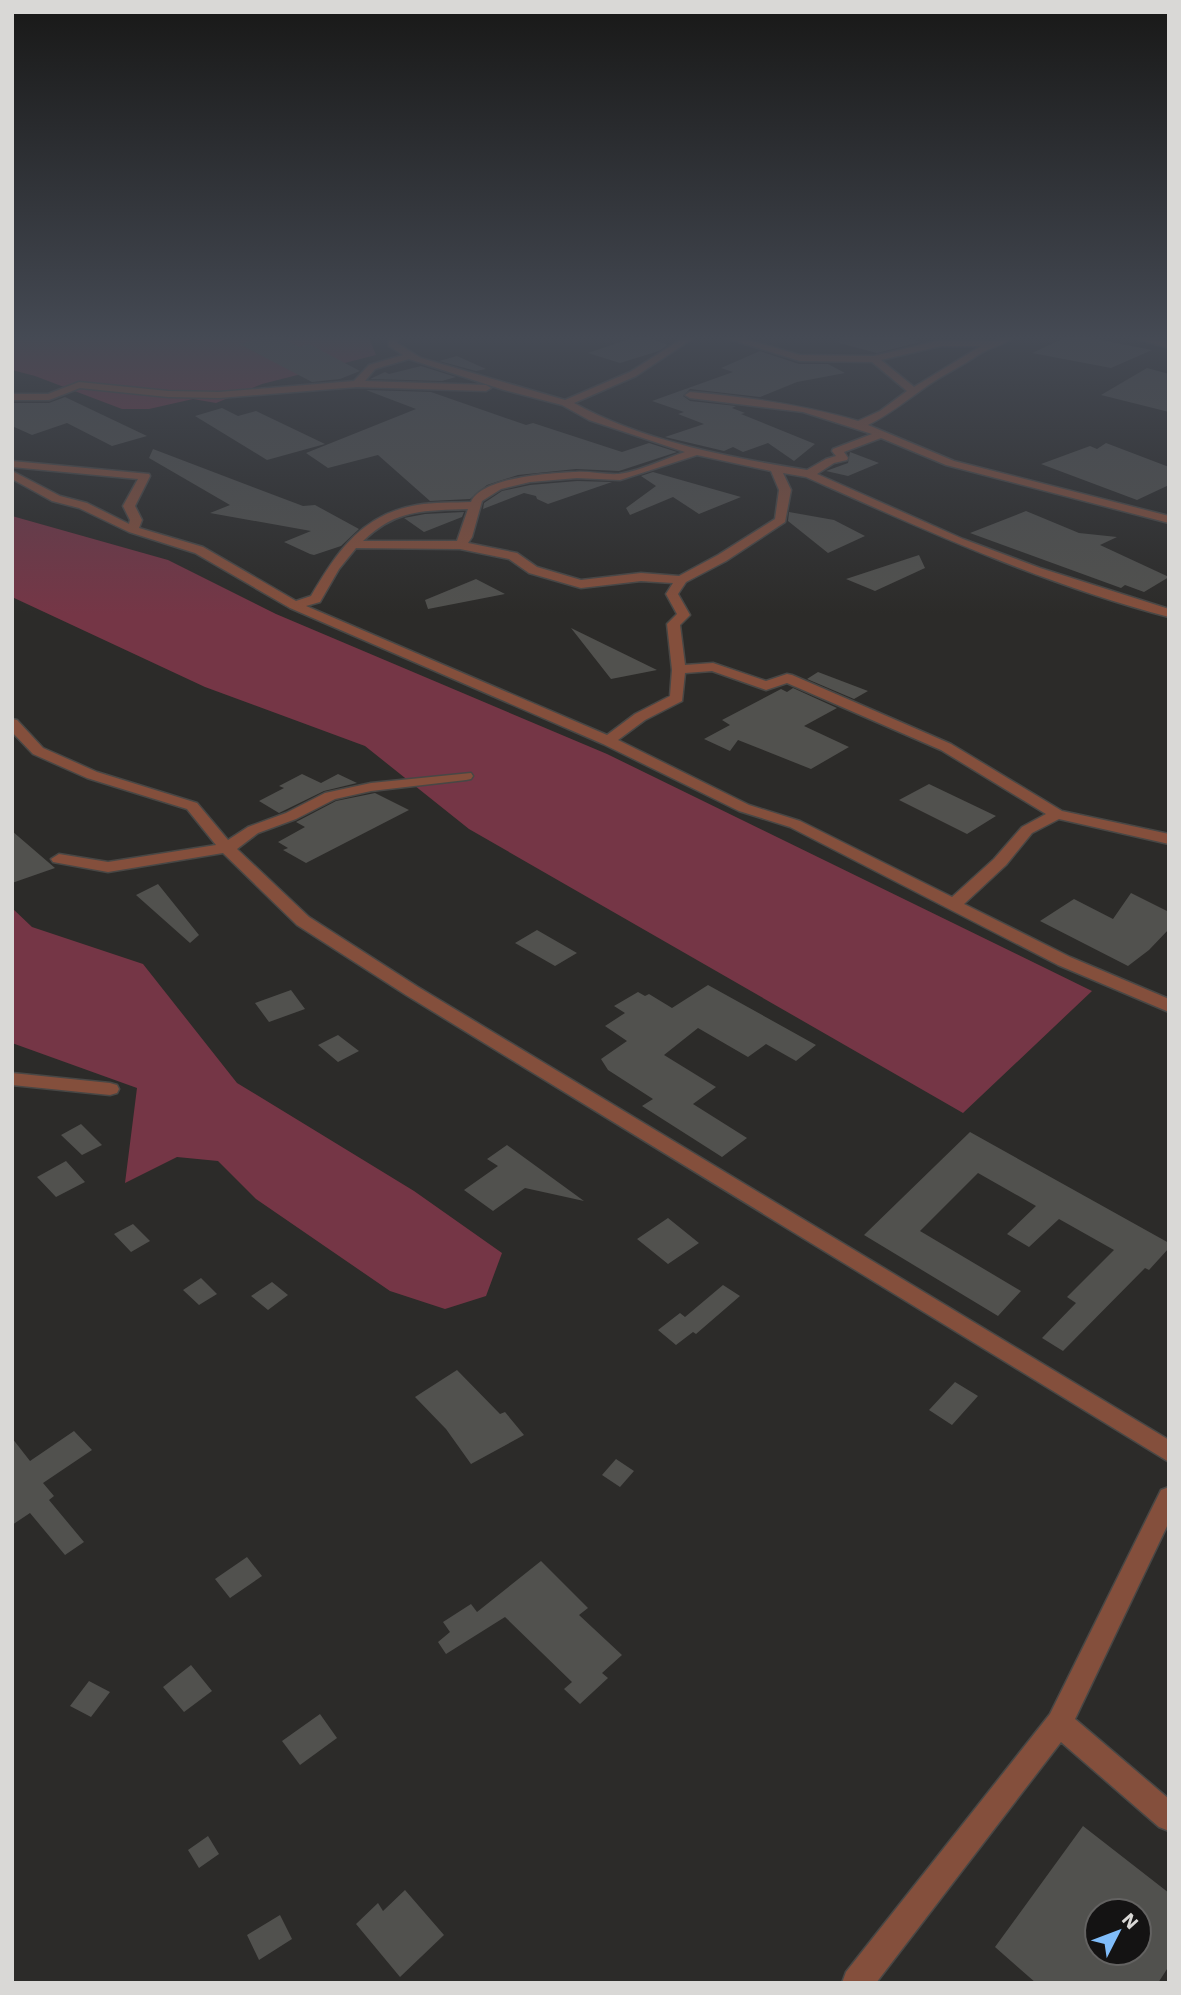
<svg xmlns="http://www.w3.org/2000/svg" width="1181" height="1995" viewBox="0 0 1181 1995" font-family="'Work Sans',sans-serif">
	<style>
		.green { fill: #753646 }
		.building { fill: #51514e; fill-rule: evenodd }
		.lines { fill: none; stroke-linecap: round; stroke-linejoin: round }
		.street-casing { stroke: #484745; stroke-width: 3 }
		.street { fill: #844f3c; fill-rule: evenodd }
	</style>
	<rect width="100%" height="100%" fill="#2c2b29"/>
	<path class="green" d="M 12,335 L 368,335 L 376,355 L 262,384 L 216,403 L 193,399 L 149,409 L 122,409 L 35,376 L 12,370 Z
		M 12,516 L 168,560 L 276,614 L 607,754 L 1092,991 L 963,1113 L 469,829 L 365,746 L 205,687 L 12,597 Z
		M 12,908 L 32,927 L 143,964 L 237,1083 L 414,1191 L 502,1253 L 486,1296 L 445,1309 L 390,1291 L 256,1199 L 218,1161 L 177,1157 L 125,1183 L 137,1088 L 12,1043 Z"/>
	<path class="building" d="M 276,335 L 299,347 L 309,344 L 360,371 L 340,379 L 312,382 L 239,344 Z
		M 641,335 L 668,345 L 659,351 L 620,363 L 588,353 Z
		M 840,335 L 895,335 L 921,342 L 877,353 L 839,343 Z
		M 1071,335 L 1075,335 L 1152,350 L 1111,368 L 1032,353 Z
		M 760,351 L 799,364 L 828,364 L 845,373 L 797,382 L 760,397 L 690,389 L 683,396 L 690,401 L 736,406 L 732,408 L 745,413 L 741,414 L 815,444 L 794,461 L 768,443 L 743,452 L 733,447 L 724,451 L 665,437 L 704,424 L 678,414 L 684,412 L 652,401 L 733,372 L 721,368 Z
		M 457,356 L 486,369 L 476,371 L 439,361 Z
		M 421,366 L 456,377 L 442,381 L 370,379 L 385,372 L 389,374 Z
		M 1147,368 L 1169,374 L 1169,412 L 1101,395 Z
		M 366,390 L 431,392 L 526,425 L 533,423 L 622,452 L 649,443 L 677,452 L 619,471 L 576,469 L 518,475 L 487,485 L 470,499 L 430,501 L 378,455 L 328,468 L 306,453 L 416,409 Z
		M 65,397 L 147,436 L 112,446 L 67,423 L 32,435 L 12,426 L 12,403 L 49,403 Z
		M 222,408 L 238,416 L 256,411 L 325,444 L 267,460 L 195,416 Z
		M 1106,443 L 1169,467 L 1169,485 L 1137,500 L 1041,464 L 1090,446 L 1097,449 Z
		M 153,449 L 303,506 L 315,505 L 359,529 L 341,546 L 314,555 L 310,554 L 284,542 L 311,531 L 210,513 L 230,505 L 149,458 Z
		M 850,452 L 879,463 L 848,476 L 826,471 L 848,463 Z
		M 653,472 L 674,478 L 741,497 L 699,514 L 673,497 L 630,515 L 626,508 L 656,486 L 641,476 Z
		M 577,481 L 612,482 L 548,504 L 537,499 L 536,496 L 524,493 L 483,509 L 484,503 L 502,491 L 530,485 Z
		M 1026,511 L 1079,533 L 1117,537 L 1100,545 L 1169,577 L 1144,592 L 1125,585 L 1121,588 L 970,533 Z
		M 464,512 L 462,517 L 424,532 L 404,518 L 425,514 Z
		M 789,512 L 834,520 L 865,536 L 828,553 L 788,521 Z
		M 919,555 L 925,568 L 875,591 L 846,579 Z
		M 476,579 L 505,594 L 428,609 L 425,600 Z
		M 571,628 L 657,670 L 611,679 Z
		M 818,672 L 868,691 L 854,699 L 807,679 Z
		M 793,688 L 837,708 L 804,726 L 849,747 L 811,769 L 738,740 L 730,751 L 704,739 L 730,725 L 722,720 L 781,689 L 787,692 Z
		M 302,774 L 321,783 L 338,774 L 357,783 L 324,791 L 279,813 L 259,801 L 284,788 L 279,786 Z
		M 929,784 L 996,816 L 967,834 L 899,800 Z
		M 375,793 L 409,810 L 306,863 L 283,850 L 288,848 L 278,842 L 305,827 L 296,822 L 336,801 Z
		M 12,831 L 55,868 L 12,883 Z
		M 158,884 L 199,935 L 190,943 L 136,895 Z
		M 1131,893 L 1169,912 L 1169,929 L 1149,950 L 1128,966 L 1040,921 L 1074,899 L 1113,919 Z
		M 537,930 L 577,953 L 555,966 L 515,943 Z
		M 708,985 L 816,1045 L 796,1061 L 766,1044 L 748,1057 L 698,1028 L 664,1055 L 716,1087 L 693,1104 L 747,1138 L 722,1157 L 642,1106 L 653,1099 L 608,1070 L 601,1059 L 627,1041 L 605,1026 L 625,1013 L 614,1006 L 638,992 L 645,996 L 649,994 L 672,1008 Z
		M 291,990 L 305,1009 L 269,1022 L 255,1003 Z
		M 338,1035 L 359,1051 L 338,1062 L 318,1045 Z
		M 81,1124 L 102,1145 L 82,1155 L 61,1135 Z
		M 970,1132 L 1169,1243 L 1169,1248 L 1149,1270 L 1145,1268 L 1063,1351 L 1042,1338 L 1076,1303 L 1067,1297 L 1114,1250 L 1059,1219 L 1029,1247 L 1007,1234 L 1036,1206 L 978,1173 L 920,1231 L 1021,1291 L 998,1316 L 864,1235 Z
		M 507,1145 L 584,1201 L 525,1188 L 493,1211 L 464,1190 L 498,1166 L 487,1159 Z
		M 66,1161 L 85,1182 L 56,1197 L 37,1177 Z
		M 668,1218 L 699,1243 L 668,1264 L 637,1239 Z
		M 133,1224 L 150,1241 L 131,1252 L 114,1234 Z
		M 201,1278 L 217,1294 L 199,1305 L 183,1290 Z
		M 272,1282 L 288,1295 L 268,1310 L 251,1296 Z
		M 723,1285 L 740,1296 L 696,1334 L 693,1332 L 676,1345 L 658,1330 L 680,1313 L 685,1317 Z
		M 457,1370 L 500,1414 L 505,1412 L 524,1435 L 471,1464 L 446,1429 L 415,1397 Z
		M 955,1382 L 978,1396 L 952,1425 L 929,1410 Z
		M 74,1431 L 92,1450 L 43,1483 L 54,1496 L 49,1500 L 84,1542 L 65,1555 L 30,1513 L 12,1525 L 12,1438 L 30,1461 Z
		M 616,1459 L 634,1471 L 620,1487 L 602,1475 Z
		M 247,1557 L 262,1576 L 230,1598 L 215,1579 Z
		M 541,1561 L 588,1608 L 579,1615 L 622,1655 L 602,1673 L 608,1678 L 580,1704 L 564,1689 L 572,1682 L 505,1617 L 446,1654 L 438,1642 L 450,1632 L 443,1622 L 471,1604 L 477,1612 Z
		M 191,1665 L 212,1691 L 184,1712 L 163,1687 Z
		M 89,1681 L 110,1692 L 91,1717 L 70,1706 Z
		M 320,1714 L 337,1738 L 300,1765 L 282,1741 Z
		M 1083,1826 L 1169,1893 L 1169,1966 L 1158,1983 L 1036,1983 L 995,1947 ZM 1097,1911 L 1139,1911 L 1139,1953 L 1097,1953 Z
		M 208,1836 L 219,1854 L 199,1868 L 188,1850 Z
		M 405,1890 L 444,1935 L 400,1977 L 356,1924 L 378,1903 L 383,1911 Z
		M 280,1915 L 292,1939 L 259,1960 L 247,1935 Z"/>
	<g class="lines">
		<g class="street-casing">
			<path id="street" d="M 388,335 L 398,335 L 397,343 L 421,358 L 565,400 L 630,372 L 688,335 L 698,335 L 636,376 L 574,403 C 642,441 731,458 807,470 L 826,459 L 836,456 L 832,451 L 833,449 L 872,434 L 803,412 L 690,398 L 685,395 L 690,392 C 748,397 803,405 858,421 L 880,411 L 907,391 L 872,362 L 800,361 L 716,335 L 731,335 L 800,355 L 874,356 L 941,340 L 996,341 L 1005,335 L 1016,335 C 1005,346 991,346 978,355 C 962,366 943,375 927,386 C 907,400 890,414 868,425 L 954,461 L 1169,516 L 1169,523 L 946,465 L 881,438 L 844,452 L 848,458 L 847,460 L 834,463 L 817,474 L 963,539 L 1040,568 L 1169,609 L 1169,617 C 1043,584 925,530 806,477 L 783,473 L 791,490 L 785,522 L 726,561 L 686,582 L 678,594 L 690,615 L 680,625 L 685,665 L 713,663 L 766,681 L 787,674 L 792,675 L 951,744 L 1062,811 L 1169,834 L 1169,844 L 1059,819 L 1032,833 L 1006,865 L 964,904 L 1070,957 L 1169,999 L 1169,1012 L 1058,965 L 790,827 L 739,811 L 603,744 L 290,608 L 195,553 L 129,532 L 79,508 L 52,501 L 12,479 L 12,471 L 60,496 L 87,503 L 129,524 L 130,520 L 123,506 L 138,479 L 12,467 L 12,461 L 149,474 L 150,476 L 135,506 L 142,520 L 139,528 L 203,547 L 296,601 L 311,596 C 337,552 362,514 417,505 C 434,502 453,503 471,502 C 482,477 551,473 576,472 C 590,471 605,475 619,474 C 641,471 664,459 685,452 L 589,420 L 562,405 L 504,390 L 409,359 L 375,369 L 365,381 L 486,385 L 491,388 L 486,391 L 357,387 L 219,398 L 168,397 L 80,388 L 49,400 L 12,400 L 12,394 L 48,394 L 79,382 L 168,391 L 219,392 L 354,381 L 369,365 L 403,355 L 389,346 ZM 941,346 L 981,346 L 914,387 L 881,360 ZM 697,455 L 771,471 L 779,490 L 775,519 L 718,555 L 679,576 L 641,573 L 581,580 L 537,567 L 517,553 L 468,543 L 472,537 L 482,501 L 501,489 L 530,482 L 577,478 L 620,480 ZM 468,509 L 457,541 L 363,541 C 397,508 425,511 468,509 ZM 356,548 L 460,549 L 509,559 L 529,573 L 581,588 L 641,581 L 673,583 L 666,594 L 677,614 L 667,624 L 672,670 L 670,696 L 635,714 L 607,735 L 306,606 L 320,602 L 339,569 ZM 712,671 L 766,690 L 787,683 L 941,750 L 1046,814 L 1022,827 L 994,859 L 952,897 L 800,821 L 749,805 L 618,740 L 645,720 L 682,701 L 685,673 Z
				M 1124,335 L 1140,335 L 1169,342 L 1169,348 Z
				M 12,719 L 17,720 L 43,748 L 97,772 L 197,803 L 228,840 L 248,827 L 286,813 L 325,793 L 371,783 L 471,773 L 473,776 L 471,779 L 466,780 L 371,791 L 335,799 L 296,819 L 258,833 L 237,849 L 309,917 L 418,987 L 1169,1440 L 1169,1462 L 406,995 L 297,925 L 223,853 L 108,872 L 53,862 L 51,859 L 59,854 L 108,862 L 216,845 L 187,809 L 87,778 L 33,754 L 12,732 Z
				M 12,1073 L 110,1083 L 117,1085 L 119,1089 L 117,1093 L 110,1095 L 12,1085 Z
				M 1169,1487 L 1169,1522 L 1075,1719 L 1169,1799 L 1169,1831 L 1159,1827 L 1061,1742 L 876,1983 L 842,1983 L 846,1972 L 1050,1714 L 1161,1490 Z"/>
		</g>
		<use href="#street" class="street"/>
	</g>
	<linearGradient id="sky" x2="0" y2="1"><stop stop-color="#181817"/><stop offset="0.55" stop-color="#454a54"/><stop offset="1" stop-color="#454a54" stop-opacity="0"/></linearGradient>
	<rect width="1181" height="614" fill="url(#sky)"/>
	<rect width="1181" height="1995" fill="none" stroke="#d9d8d6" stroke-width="28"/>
	<g transform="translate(1118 1932) rotate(48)"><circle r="33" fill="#141313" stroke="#636261" stroke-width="2"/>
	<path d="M0-5L12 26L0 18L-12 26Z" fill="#80bdfa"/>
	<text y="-10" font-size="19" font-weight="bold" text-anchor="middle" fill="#d9d8d6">N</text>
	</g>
</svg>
